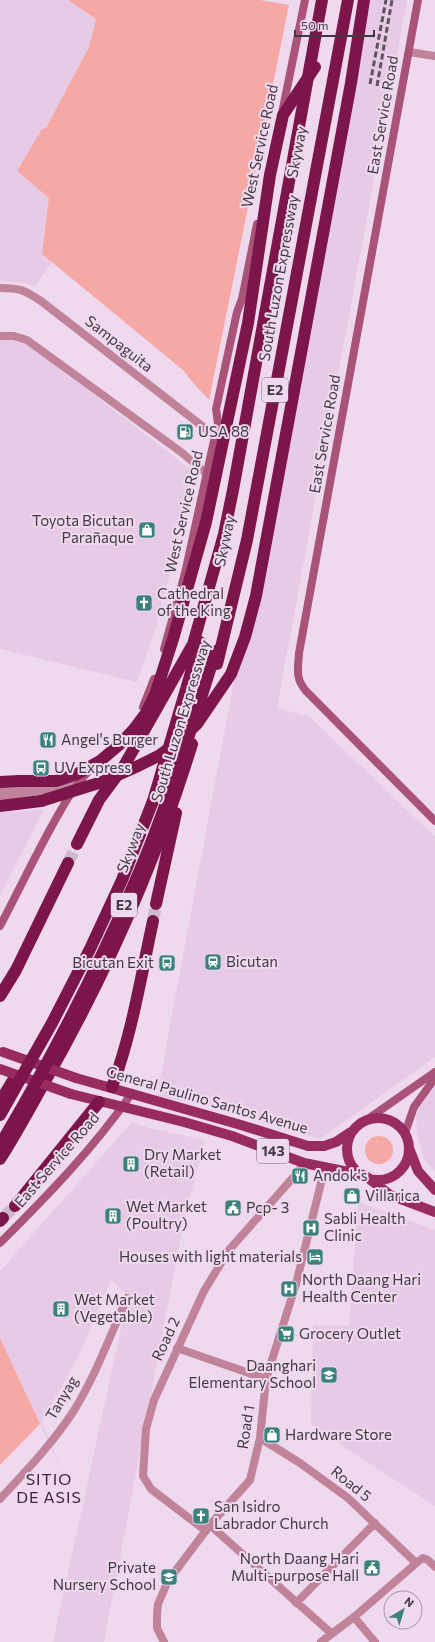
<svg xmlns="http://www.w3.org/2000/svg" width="435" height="1642" viewBox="0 0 435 1642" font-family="Commissioner,sans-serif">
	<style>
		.built { fill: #e7cbe6 }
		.green { fill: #f6a8a4 }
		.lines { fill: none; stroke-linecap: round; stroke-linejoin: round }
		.motorway-tunnel { stroke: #ccb9cc; stroke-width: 12; stroke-dasharray: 12 6; stroke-linecap: butt }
		.minor { stroke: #c0839a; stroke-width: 8 }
		.tertiary { stroke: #c0839a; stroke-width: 8 }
		.secondary { stroke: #aa5378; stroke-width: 8 }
		.primary { stroke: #982b5f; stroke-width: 10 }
		.motorway { stroke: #7c154a; stroke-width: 12 }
		.rail { stroke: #5e535e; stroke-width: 3; stroke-dasharray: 6 3; stroke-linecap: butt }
		.primary-bridge { stroke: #982b5f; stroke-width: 10 }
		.motorway-bridge { stroke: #7c154a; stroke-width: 12 }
		.labels { text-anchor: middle; stroke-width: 4; stroke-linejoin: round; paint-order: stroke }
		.shield { fill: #efd9ee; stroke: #766976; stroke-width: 1 }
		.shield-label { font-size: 14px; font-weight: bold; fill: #423942 }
		.street-label { font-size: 15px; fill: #423942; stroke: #efd9ee }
		.poi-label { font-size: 15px; fill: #423942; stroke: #efd9ee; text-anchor: start }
		.neighbourhood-label { font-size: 16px; letter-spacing: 1px; fill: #392839; stroke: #efd9ee }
	</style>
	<rect width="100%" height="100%" fill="#efd9ee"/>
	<path class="built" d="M 0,0 L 68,0 L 96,19 L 89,47 L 46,128 L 42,129 L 50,198 L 42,254 L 52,263 L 34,287 L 26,283 L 0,281 Z
		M 360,0 L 407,0 L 277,708 L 310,717 L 435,837 L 435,1057 L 320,1139 L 203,1105 L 157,1096 Z
		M 0,339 L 23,340 L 194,472 L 173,563 L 156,627 L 137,682 L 0,649 Z
		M 44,809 L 0,896 L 0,813 Z
		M 435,1085 L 435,1172 L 424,1158 L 417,1135 L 416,1118 L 420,1105 Z
		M 132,1122 L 149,1128 L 205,1140 L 185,1215 L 104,1642 L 53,1642 L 128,1296 L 111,1280 L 80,1353 L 42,1422 L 62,1472 L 0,1338 L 0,1271 Z
		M 358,1202 L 435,1230 L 435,1506 L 341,1445 L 311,1424 L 313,1325 L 349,1326 Z"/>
	<path class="green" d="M 68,0 L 260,0 L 289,5 L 209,400 L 195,385 L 183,370 L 42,254 L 49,198 L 17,171 L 42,129 L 46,128 L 89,47 L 96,19 Z
		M365 1150a14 14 0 1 1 28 0a14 14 0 1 1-28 0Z
		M 0,1338 L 40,1424 L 0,1465 Z"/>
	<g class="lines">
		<path class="motorway-tunnel" d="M 68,863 L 77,844
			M 153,921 L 156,904
			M 3,1218 L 15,1206"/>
		<path class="minor" d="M 409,52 L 435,56
			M 0,336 L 14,336 L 27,340 L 181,452 L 207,474
			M 0,790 L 37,785
			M 0,797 L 76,785
			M 177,1348 L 266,1379
			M 260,1438 L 300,1463 L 348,1498 L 416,1563
			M 0,1499 C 26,1471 52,1444 73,1412 C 95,1377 110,1336 127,1298
			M 210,1525 L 331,1633
			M 206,1531 L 151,1489 L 143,1476 L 146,1429 L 154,1400 L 204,1291 L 229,1250 L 298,1172 L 304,1163
			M 296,1603 L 375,1523
			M 354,1617 L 375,1642
			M 164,1642 L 157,1628 L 157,1614 L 158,1604 L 168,1581 L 210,1525 L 250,1480 L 260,1438 L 266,1379 L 296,1284 L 325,1167
			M 321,1642 L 354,1617 L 420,1560 L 423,1558 L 428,1560 L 435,1567"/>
		<path class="tertiary" d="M 0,288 C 21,288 24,290 41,301 L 215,436"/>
		<path class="secondary" d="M 418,0 L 299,653 C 298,669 295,678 306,691 L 435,821
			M 282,113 L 305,0
			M 164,649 L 185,573 L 215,436 L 218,423 L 216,409 L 237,312 L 242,299 L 257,224
			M 143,707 L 154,679
			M 0,926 C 18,892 34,858 53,824 C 63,806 74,786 89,771
			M 365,1121 L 435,1072
			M 405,1133 L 414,1107 L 435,1078
			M 0,1243 C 47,1196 94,1148 132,1093"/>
		<path class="primary" d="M 76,1078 L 241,1125 L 308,1146 L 324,1146 L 336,1142 L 351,1132
			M 71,1094 L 184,1122 L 232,1136 L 304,1163 L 363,1175
			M347 1149a31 31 0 1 1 62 0a31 31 0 1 1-62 0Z
			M 409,1148 L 418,1171 L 435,1190
			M 367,1177 L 390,1195 L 435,1212"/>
		<path class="motorway" d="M 190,655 L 224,534 L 233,490 L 322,0
			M 217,664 L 247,540 L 348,0
			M 0,782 L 19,781
			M 0,806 L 41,801
			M 77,844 L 99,800 L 124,766 L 192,646
			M 156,904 L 176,813
			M 0,996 L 16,970 L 68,863
			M 112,1087 C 132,1034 141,976 153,921
			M 0,1102 L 15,1077
			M 0,1159 C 16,1134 30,1108 44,1083 C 105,976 156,862 192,744
			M 15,1206 L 99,1102
			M 0,1221 L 3,1218"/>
		<path class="rail" d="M 370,84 L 386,0
			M 377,86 L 392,0"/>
		<path class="primary-bridge" d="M 3,1052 L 76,1078
			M 0,1069 L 71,1094"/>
		<path class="motorway-bridge" d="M 19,781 L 56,781 L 77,774 L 100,761 L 119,745 L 134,729 L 146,713 L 155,695 L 173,639 L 206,522 L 248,323 L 270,175 L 283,115 L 315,67
			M 41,801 L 102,782 L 138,766 L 160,755 L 180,740 L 197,724 L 231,674 L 245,637 L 256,596 L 351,83 L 364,0
			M 0,1115 L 52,1023 L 90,949 L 122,880 L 153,801 L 200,642
			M 0,1145 C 50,1061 95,974 134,884 C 167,809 191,729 216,651"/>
	</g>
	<defs>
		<g id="fuel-square" transform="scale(0.9)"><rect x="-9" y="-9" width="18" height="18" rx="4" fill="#3b827c" stroke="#efd9ee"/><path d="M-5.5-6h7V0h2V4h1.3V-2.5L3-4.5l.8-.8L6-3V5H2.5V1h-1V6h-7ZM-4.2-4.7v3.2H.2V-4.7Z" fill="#fff"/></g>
		<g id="shop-square" transform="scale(0.9)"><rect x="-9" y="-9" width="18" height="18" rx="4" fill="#3b827c" stroke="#efd9ee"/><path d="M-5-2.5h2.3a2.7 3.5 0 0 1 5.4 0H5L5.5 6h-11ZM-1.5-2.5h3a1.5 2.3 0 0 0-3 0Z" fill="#fff"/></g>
		<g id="church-square" transform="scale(0.9)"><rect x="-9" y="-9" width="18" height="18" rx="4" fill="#3b827c" stroke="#efd9ee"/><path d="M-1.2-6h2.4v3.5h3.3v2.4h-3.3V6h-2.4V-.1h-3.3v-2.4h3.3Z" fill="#fff"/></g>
		<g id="restaurant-square" transform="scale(0.9)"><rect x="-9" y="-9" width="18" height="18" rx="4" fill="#3b827c" stroke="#efd9ee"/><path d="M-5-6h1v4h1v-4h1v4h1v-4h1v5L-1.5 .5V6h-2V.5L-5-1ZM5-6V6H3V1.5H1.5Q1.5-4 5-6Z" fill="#fff"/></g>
		<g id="bus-square" transform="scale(0.9)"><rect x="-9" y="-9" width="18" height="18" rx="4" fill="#3b827c" stroke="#efd9ee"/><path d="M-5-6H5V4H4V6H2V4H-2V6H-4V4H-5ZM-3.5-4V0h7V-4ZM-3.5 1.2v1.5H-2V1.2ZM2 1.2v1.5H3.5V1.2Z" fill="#fff"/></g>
		<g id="station-square" transform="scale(0.9)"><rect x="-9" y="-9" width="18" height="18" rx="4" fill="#3b827c" stroke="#efd9ee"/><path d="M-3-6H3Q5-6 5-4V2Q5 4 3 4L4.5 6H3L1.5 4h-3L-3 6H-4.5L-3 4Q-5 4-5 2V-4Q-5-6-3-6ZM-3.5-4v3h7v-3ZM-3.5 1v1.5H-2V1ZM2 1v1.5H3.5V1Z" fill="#fff"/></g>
		<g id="building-square" transform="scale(0.9)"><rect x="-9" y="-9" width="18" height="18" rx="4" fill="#3b827c" stroke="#efd9ee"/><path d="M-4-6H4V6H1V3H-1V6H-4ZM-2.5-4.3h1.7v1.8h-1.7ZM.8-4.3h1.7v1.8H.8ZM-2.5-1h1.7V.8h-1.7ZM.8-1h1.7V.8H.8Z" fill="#fff"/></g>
		<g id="civic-square" transform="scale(0.9)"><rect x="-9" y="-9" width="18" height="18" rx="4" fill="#3b827c" stroke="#efd9ee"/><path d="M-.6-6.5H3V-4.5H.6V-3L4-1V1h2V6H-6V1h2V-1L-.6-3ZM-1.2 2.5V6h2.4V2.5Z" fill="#fff"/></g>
		<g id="hospital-square" transform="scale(0.9)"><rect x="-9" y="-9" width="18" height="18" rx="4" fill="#3b827c" stroke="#efd9ee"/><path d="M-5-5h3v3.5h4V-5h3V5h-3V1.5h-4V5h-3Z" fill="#fff"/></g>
		<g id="hotel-square" transform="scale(0.9)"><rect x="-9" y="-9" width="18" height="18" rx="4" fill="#3b827c" stroke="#efd9ee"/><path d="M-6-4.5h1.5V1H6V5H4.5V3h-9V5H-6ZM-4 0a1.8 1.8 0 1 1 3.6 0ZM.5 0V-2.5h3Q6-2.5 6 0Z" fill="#fff"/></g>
		<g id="supermarket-square" transform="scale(0.9)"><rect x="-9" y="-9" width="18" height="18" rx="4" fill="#3b827c" stroke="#efd9ee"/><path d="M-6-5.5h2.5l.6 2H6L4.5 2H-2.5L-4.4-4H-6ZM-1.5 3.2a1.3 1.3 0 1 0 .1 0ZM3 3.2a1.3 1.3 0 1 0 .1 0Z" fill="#fff"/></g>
		<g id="school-square" transform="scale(0.9)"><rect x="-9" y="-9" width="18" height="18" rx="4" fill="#3b827c" stroke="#efd9ee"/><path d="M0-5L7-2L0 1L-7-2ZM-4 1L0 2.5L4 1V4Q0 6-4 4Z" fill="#fff"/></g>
	</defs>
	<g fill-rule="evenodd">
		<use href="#fuel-square" x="185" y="432"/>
		<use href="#shop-square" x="147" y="530"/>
		<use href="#church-square" x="144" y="603"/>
		<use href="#restaurant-square" x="48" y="740"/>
		<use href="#bus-square" x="41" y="768"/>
		<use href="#station-square" x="213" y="962"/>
		<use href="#bus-square" x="167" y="963"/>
		<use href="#building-square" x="131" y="1164"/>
		<use href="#restaurant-square" x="300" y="1176"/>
		<use href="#shop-square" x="352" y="1196"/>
		<use href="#civic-square" x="233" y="1208"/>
		<use href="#building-square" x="113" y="1216"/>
		<use href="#hospital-square" x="311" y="1228"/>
		<use href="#hotel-square" x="315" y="1257"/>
		<use href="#hospital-square" x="289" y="1289"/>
		<use href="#building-square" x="61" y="1309"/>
		<use href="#supermarket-square" x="286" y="1334"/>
		<use href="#school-square" x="329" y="1375"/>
		<use href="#shop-square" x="272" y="1435"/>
		<use href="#church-square" x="201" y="1516"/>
		<use href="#civic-square" x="372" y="1568"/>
		<use href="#school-square" x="169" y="1577"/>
	</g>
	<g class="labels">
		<g class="shield">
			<rect x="262" y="378" width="26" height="24" rx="3"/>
			<rect x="111" y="893" width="26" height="24" rx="3"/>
			<rect x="257" y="1139" width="32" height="24" rx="3"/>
		</g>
		<g class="shield-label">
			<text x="275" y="395">E2</text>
			<text x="124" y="910">E2</text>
			<text x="273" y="1156">143</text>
		</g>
		<g class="street-label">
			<text transform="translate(383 115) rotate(-80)" y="5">East Service Road</text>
			<text transform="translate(260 146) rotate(-78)" y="5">West Service Road</text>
			<text transform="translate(297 152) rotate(-79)" y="5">Skyway</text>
			<text transform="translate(279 278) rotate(-80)" y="5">South Luzon Expressway</text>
			<text transform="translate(119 344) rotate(38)" y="5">Sampaguita</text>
			<text transform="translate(325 434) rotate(-80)" y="5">East Service Road</text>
			<text transform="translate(184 512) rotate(-77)" y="5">West Service Road</text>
			<text transform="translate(225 541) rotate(-78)" y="5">Skyway</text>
			<text transform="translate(181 721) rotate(-73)" y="5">South Luzon Expressway</text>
			<text transform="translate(131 848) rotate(-69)" y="5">Skyway</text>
			<text transform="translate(207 1100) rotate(16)" y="5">General Paulino Santos Avenue</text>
			<text transform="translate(57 1160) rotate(-49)" y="5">East Service Road</text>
			<text transform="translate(166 1339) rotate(-65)" y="5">Road 2</text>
			<text transform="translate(62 1398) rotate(-59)" y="5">Tanyag</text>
			<text transform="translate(246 1427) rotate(-81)" y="5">Road 1</text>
			<text transform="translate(351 1484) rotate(39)" y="5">Road 5</text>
		</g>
		<g class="poi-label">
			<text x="198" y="437">USA 88</text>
			<text x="134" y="526" text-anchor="end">Toyota Bicutan<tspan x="134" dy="17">Parañaque</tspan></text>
			<text x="157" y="599">Cathedral<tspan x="157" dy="17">of the King</tspan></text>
			<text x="61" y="745">Angel's Burger</text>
			<text x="54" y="773">UV Express</text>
			<text x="226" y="967">Bicutan</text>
			<text x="154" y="968" text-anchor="end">Bicutan Exit</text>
			<text x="144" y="1160">Dry Market<tspan x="144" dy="17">(Retail)</tspan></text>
			<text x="313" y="1181">Andok's</text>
			<text x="365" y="1201">Villarica</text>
			<text x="126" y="1212">Wet Market<tspan x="126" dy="17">(Poultry)</tspan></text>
			<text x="246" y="1213">Pcp- 3</text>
			<text x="324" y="1224">Sabli Health<tspan x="324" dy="17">Clinic</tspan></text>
			<text x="302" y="1262" text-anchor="end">Houses with light materials</text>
			<text x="302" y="1285">North Daang Hari<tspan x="302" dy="17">Health Center</tspan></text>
			<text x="74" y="1305">Wet Market<tspan x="74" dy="17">(Vegetable)</tspan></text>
			<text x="299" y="1339">Grocery Outlet</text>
			<text x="316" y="1371" text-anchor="end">Daanghari<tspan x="316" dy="17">Elementary School</tspan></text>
			<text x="285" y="1440">Hardware Store</text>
			<text x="214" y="1512">San Isidro<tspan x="214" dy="17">Labrador Church</tspan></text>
			<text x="359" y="1564" text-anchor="end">North Daang Hari<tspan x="359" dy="17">Multi-purpose Hall</tspan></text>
			<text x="156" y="1573" text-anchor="end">Private<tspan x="156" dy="17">Nursery School</tspan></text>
		</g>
		<g class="neighbourhood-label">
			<text x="49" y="1485">SITIO<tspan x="49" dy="18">DE ASIS</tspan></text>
		</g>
	</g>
	<g transform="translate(403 1610) rotate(38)"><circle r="19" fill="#efd9ee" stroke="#aa99a9"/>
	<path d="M0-3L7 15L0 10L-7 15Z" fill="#3b827c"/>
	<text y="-6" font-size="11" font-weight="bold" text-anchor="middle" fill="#423942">N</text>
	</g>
	<path d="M295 30v6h79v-6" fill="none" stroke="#423942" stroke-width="2"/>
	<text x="301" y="30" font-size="12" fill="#423942" stroke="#efd9ee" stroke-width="3" paint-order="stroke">50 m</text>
</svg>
